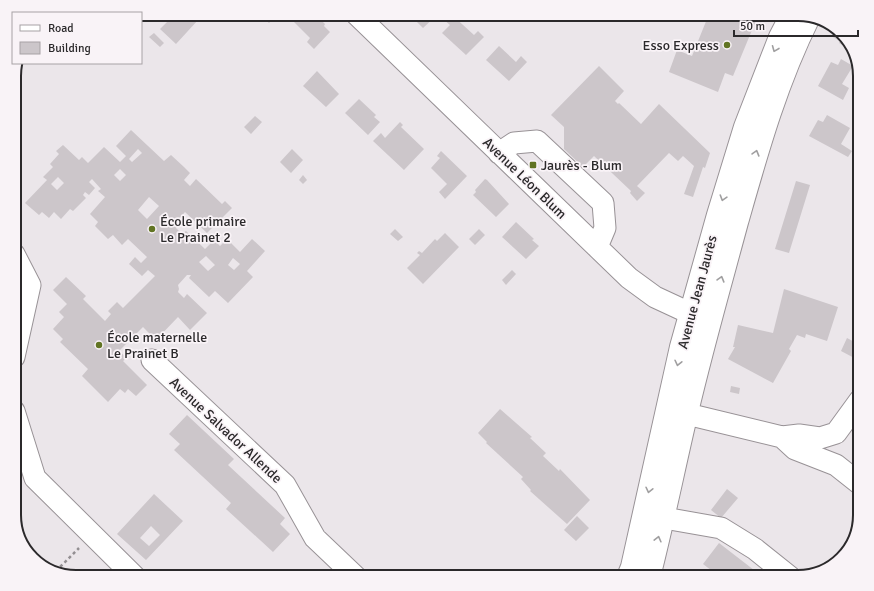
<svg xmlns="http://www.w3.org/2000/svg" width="874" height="591" viewBox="0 0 874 591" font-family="Signika,sans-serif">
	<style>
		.building { fill: #ccc6ca; fill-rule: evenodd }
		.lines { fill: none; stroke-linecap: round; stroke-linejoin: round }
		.minor-casing { stroke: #989296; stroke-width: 23 }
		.major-casing { stroke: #989296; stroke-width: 24 }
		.path { stroke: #938f92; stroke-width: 2.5; stroke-dasharray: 3 3; stroke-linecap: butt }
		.minor { stroke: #fff; stroke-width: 21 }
		.major { stroke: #fff; stroke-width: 22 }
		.oneway { stroke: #a09fa0 }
		.poi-dot { fill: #617423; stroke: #f9f3f7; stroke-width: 1.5 }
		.labels { text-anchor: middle; stroke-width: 3.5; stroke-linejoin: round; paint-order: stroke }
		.poi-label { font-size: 14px; fill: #2b292b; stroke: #f9f3f7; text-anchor: start }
		.street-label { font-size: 14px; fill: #2b292b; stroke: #f9f3f7 }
		.rim { fill: none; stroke: #2b292b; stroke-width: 2 }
	</style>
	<rect width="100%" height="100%" fill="#ebe6ea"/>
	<path class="building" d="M 175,14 L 205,14 L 206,16 L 200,22 L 198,20 L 176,44 L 160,29 Z
		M 261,14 L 278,14 L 269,23 L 260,15 Z
		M 302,14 L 315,14 L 325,24 L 324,26 L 330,32 L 314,49 L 307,42 L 310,38 L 294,22 Z
		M 409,14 L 438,14 L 423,28 Z
		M 448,14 L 451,14 L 474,35 L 478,31 L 484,37 L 466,55 L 442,33 L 450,25 L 443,19 Z
		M 709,14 L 748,14 L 757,18 L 733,76 L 725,73 L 718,92 L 669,72 L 677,50 L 692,56 Z
		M 836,28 L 854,48 L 854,52 L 839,43 L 840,41 L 831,36 Z
		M 154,33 L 164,43 L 160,47 L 149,37 Z
		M 499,46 L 516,62 L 521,56 L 527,62 L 509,81 L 486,60 Z
		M 841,59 L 853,66 L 842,84 L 849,88 L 843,100 L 818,86 L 831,62 L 838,65 Z
		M 599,66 L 624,91 L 615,101 L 618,104 L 619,103 L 641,124 L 659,104 L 710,153 L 705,168 L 703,167 L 693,197 L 684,194 L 694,166 L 683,156 L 678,161 L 669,153 L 637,186 L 645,193 L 637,201 L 630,193 L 631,191 L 594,156 L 583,167 L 564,149 L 564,127 L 551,115 Z
		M 317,71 L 339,94 L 326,107 L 303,86 Z
		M 359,99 L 376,115 L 374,117 L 380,122 L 368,135 L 345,113 Z
		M 827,115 L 850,128 L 841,144 L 852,151 L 848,157 L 809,136 L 818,120 L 823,122 Z
		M 255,116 L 262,122 L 251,134 L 244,127 Z
		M 400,122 L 403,125 L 401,127 L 424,149 L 404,170 L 373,141 L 381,133 L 385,138 Z
		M 131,130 L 164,161 L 171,155 L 184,167 L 190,173 L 184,180 L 190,186 L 196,179 L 222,204 L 225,201 L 232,208 L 207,233 L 185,212 L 176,222 L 177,225 L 176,228 L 182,234 L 186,231 L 205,249 L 214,240 L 220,246 L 227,239 L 240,252 L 252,239 L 265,251 L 247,271 L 253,277 L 228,303 L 215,291 L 209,297 L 189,278 L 191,275 L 187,275 L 178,285 L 179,289 L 178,292 L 184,298 L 187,294 L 207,313 L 190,330 L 178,317 L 156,340 L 143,327 L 119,351 L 127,358 L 123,361 L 147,385 L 136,396 L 128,389 L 125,393 L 120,389 L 108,402 L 82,376 L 88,369 L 60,342 L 63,339 L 53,329 L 64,317 L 59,312 L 67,304 L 53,290 L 66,277 L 86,296 L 83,299 L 105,321 L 111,314 L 108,311 L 117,302 L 123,308 L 155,276 L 148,270 L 142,276 L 129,264 L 135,257 L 141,263 L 147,257 L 128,239 L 122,245 L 113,235 L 108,239 L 95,226 L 98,222 L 90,214 L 105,197 L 98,191 L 101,189 L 92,179 L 89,182 L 95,188 L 89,195 L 85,192 L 83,195 L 86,198 L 73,211 L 70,209 L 61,219 L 54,212 L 49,218 L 42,212 L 39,215 L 25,203 L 47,180 L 43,177 L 53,167 L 50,164 L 59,154 L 56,151 L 63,145 L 79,160 L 82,157 L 88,163 L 104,147 L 120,162 L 126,156 L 116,146 ZM 138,149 L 142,153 L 132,162 L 129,159 ZM 120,169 L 126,175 L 120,181 L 114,175 ZM 58,177 L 64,183 L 57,190 L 51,184 ZM 149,197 L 159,206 L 147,219 L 138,210 ZM 206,256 L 215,265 L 208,271 L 199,262 ZM 233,258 L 240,264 L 234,270 L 228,265 Z
		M 292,149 L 303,160 L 291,173 L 280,162 Z
		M 441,151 L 467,176 L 445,199 L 439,192 L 447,184 L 431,168 L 440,158 L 437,156 Z
		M 303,175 L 307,180 L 303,184 L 299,180 Z
		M 485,179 L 487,180 L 509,204 L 496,217 L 473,195 L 476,192 L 475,190 Z
		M 796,181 L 810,185 L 789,253 L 775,249 Z
		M 516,222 L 534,239 L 532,240 L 539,246 L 526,259 L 502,237 Z
		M 395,229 L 403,237 L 398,241 L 390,234 Z
		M 479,229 L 485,235 L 475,245 L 469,239 Z
		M 445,233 L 459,247 L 423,284 L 407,268 L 420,255 L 417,253 L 419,251 L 422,253 L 435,239 L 437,241 Z
		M 512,270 L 516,274 L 506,285 L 502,280 Z
		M 784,289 L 838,307 L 827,341 L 806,334 L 805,338 L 797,335 L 789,349 L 791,351 L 773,383 L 728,359 L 735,347 L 733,347 L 738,325 L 773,333 Z
		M 847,338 L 860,345 L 860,361 L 841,351 Z
		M 731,386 L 740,388 L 739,394 L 730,392 Z
		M 500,409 L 532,437 L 530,438 L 546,453 L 543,456 L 559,471 L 560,469 L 590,500 L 567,524 L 530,491 L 531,490 L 521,479 L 523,477 L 486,443 L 487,442 L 478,433 Z
		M 187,415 L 234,459 L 228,465 L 285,518 L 280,524 L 290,534 L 273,552 L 226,509 L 231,503 L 174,450 L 180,444 L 169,434 Z
		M 727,489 L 738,498 L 721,518 L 711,510 Z
		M 154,494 L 183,521 L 146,560 L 117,534 ZM 151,526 L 160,535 L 149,546 L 140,538 Z
		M 577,516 L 589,528 L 576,541 L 564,530 Z
		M 719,543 L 763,577 L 720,577 L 703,564 Z"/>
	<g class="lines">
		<g class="minor-casing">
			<path id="minor" d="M 356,14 L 629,278 L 655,297 L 683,310 L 707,315
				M 499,153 L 514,143 L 537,141 L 603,203 L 605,228 L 597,247
				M 14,254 L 30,285 L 14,357
				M 152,360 L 285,485 L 315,538 L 356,577
				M 14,411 L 35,478 L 135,577
				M 687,414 L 782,437 L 795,449 L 836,465 L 860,484
				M 782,437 L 799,435 L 820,438 L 836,433 L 860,400
				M 664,518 L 721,528 L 755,549 L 790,577"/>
		</g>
		<g class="major-casing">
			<path id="major" d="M 628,577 L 632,567 L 681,347 L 718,215 L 745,127 L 780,37 L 792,14
				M 649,577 C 663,522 674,467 687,412 C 702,348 720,285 737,222 C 757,152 776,83 809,17"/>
		</g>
		<path class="path" d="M 56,571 L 79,548"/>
		<use href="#minor" class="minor"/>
		<use href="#major" class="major"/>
	</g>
	<defs><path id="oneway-chevron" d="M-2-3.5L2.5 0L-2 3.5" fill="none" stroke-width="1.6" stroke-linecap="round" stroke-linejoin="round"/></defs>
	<g class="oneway">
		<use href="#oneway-chevron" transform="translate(775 49) rotate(112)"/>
		<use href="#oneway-chevron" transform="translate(756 153) rotate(-74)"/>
		<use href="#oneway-chevron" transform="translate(723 198) rotate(107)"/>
		<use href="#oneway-chevron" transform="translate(721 279) rotate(-74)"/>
		<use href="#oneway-chevron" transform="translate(678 363) rotate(103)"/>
		<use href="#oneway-chevron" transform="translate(649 490) rotate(103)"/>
		<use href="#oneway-chevron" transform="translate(658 539) rotate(-76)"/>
	</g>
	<g class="poi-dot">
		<circle cx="727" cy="45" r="4"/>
		<rect x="529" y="161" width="8" height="8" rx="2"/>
		<circle cx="152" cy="229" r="4"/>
		<circle cx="99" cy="345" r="4"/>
	</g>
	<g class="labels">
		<g class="poi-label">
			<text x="719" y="50" text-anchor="end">Esso Express</text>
			<text x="541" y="170">Jaurès - Blum</text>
			<text x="160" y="226">École primaire<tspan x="160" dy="16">Le Prainet 2</tspan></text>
			<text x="107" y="342">École maternelle<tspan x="107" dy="16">Le Prainet B</tspan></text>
		</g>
		<g class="street-label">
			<text transform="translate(525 178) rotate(44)" y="5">Avenue Léon Blum</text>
			<text transform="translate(697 292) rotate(-75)" y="5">Avenue Jean Jaurès</text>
			<text transform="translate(226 430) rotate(43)" y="5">Avenue Salvador Allende</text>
		</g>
	</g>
	<path d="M0 0H874V591H0ZM76 21H798A55 55 0 0 1 853 76V515A55 55 0 0 1 798 570H76A55 55 0 0 1 21 515V76A55 55 0 0 1 76 21Z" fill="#f9f3f7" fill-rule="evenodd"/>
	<path class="rim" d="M76 21H798A55 55 0 0 1 853 76V515A55 55 0 0 1 798 570H76A55 55 0 0 1 21 515V76A55 55 0 0 1 76 21Z"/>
	<rect x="12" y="12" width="130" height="52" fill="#f9f3f7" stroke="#a7a2a5"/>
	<rect x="20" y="25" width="20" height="6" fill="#ffffff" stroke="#a7a2a5"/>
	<text x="48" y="32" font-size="12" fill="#2b292b">Road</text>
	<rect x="20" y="42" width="20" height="12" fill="#ccc6ca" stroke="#a7a2a5"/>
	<text x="48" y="52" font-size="12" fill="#2b292b">Building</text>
	<path d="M734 30v6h124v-6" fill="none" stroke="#2b292b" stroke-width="2"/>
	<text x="740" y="30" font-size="12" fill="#2b292b" stroke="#f9f3f7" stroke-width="3" paint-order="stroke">50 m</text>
</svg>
